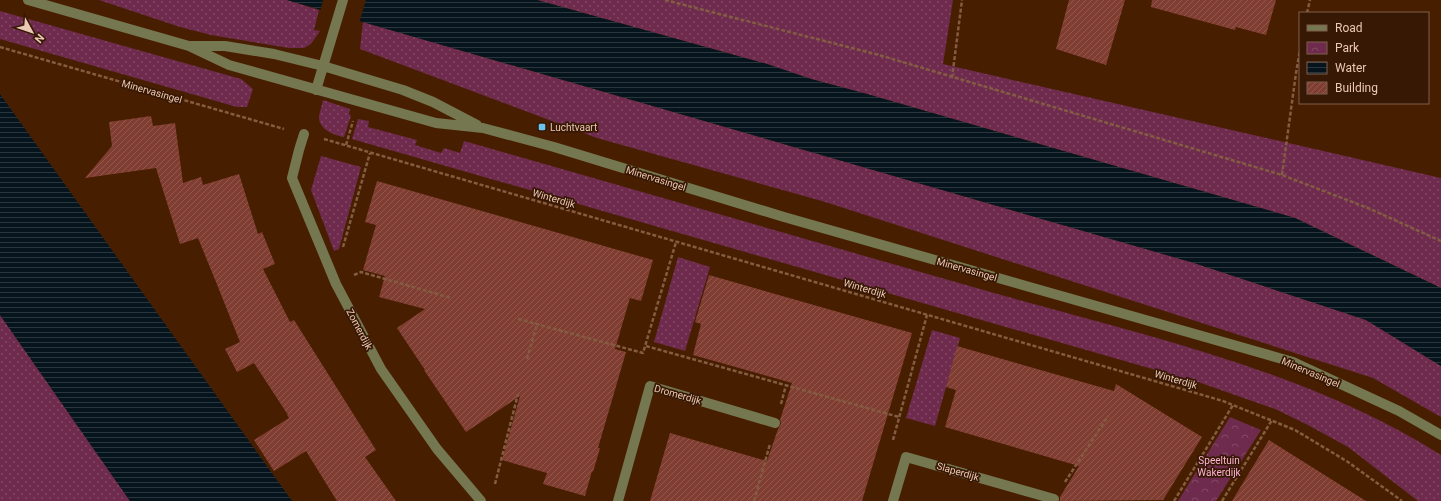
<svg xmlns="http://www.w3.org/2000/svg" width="1441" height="501" viewBox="0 0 1441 501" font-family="Roboto,sans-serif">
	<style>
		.grass { fill: url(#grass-dots) }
		.park { fill: url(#park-crowns) }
		.water { fill: url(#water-rules) }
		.pier { fill: #481e00 }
		.building { fill: url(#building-hatch) }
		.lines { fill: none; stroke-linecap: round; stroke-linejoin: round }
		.path { stroke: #835c41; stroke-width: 2.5; stroke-dasharray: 4 2; stroke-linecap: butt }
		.minor { stroke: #74774f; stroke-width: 10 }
		.poi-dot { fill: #68c4f0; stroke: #371804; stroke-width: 1.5 }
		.labels { text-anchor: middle; stroke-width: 3.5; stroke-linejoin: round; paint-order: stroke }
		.street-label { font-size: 10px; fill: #ecc9b5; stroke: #371804 }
		.poi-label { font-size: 10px; fill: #ecc9b5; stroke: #371804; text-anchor: start }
		.park-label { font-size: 10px; fill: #fdb3d3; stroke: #371804 }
	</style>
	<defs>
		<pattern id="grass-dots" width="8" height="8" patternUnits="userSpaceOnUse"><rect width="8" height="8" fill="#6e2b4d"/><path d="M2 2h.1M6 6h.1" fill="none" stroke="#834864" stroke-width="1.8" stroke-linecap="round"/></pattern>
		<pattern id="park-crowns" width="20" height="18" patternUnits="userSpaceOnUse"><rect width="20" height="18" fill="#6e2b4d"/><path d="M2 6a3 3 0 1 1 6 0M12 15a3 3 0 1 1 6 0" fill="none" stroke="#834864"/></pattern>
		<pattern id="water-rules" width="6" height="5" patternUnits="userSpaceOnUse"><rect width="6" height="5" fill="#06151d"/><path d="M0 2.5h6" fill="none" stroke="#2a363c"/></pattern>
		<pattern id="building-hatch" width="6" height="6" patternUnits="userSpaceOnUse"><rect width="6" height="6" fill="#803d31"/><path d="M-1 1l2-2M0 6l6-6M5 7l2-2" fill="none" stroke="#92584d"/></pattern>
	</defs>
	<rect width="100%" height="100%" fill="#481e00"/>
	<path class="grass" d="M 99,0 L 287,0 L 319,10 L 314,30 L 320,31 L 311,44 L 304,48 L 289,48 L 211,35 L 180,27 Z
		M 537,0 L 953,0 L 943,64 L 1441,178 L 1441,288 L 1295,218 L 867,94 L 811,79 L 767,64 Z
		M 0,11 L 241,79 L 253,89 L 247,107 L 237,107 L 0,39 Z
		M 363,22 L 1194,263 L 1366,320 L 1441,366 L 1441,417 L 1373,378 L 822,201 L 597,138 L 360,49 Z
		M 323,100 L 350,109 L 349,114 L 351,116 L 344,137 C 334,135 318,129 319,116 C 320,111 322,105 323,100 Z
		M 358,119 L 369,121 L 368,127 L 417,140 L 415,145 L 441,153 L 444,148 L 460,153 L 464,141 C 643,192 822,244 1001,295 C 1148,336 1310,372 1441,455 L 1441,501 L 1418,501 L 1348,447 L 1306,424 L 1275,409 L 1201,383 L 352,139 Z
		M 321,156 L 361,167 L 339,249 L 334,251 L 311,190 Z
		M 678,257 L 710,267 L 685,351 L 654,342 Z
		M 0,315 L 130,501 L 0,501 Z
		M 932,330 L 960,338 L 935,426 L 906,418 Z"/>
	<path class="park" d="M 1230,417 L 1261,430 L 1216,501 L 1178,501 Z"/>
	<path class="water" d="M 287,0 L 537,0 L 767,64 L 811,79 L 867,94 L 1295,218 L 1441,288 L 1441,366 L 1366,320 L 1194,263 Z
		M 0,94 L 292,501 L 130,501 L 0,315 Z"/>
	<path class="pier" d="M 323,0 L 366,0 L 359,23 L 320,12 Z"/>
	<path class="building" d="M 1069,0 L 1125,0 L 1106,65 L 1056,49 Z
		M 1152,0 L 1276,0 L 1266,35 L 1236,27 L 1235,30 L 1151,7 Z
		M 151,116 L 153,126 L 175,123 L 183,183 L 201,177 L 203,185 L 239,174 L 258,234 L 262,232 L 275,264 L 263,269 L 290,322 L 294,320 L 376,450 L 365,457 L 396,501 L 337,501 L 306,451 L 274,471 L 254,440 L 289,418 L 287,415 L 288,415 L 254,363 L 237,372 L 225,349 L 240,342 L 216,282 L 198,238 L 180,244 L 156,168 L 85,178 L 112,146 L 109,122 Z
		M 377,181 L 653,260 L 641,301 L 630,298 L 615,349 L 626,352 L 598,448 L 600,448 L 593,472 L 592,471 L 585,496 L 543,484 L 547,473 L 502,460 L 520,396 L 466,432 L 424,370 L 425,370 L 397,328 L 425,309 L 379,297 L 385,276 L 363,270 L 376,225 L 365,222 Z
		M 709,275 L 912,333 L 862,501 L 650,501 L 670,433 L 767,461 L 778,429 L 781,424 L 780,420 L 792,383 L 693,355 L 701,324 L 695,322 Z
		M 957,346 L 1114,391 L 1116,384 L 1202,437 L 1163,500 L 1060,501 L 1060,497 L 1079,466 L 945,427 L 956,390 L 946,387 Z
		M 1269,440 L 1366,501 L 1232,501 Z"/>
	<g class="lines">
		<path class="path" d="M 665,0 L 879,55 L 1282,175 L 1368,208 L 1441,241
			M 1307,13 L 1310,0
			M 0,47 L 284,129
			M 952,78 L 962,0
			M 324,139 L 1223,401 L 1295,430 L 1348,462 L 1402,501
			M 346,145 L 353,121
			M 1282,175 L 1296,73 L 1300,50
			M 343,247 L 370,153
			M 354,275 L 361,272 L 451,298
			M 518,319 L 643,353 L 676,242
			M 646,346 L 899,417
			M 527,359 L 537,324
			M 781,404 L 786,385
			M 893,440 L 927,315
			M 1065,482 L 1108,416
			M 495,484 L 518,394
			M 754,501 L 770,444
			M 1174,501 L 1233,405
			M 1222,501 L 1272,420"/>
		<path class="minor" d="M 28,0 L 189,46 L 229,65 L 436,123 L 483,128 L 554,147 L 784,217 L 1293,362 L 1399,411 L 1441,435
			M 191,46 L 225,46 L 274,54 L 323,66 L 403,90 L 433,102 L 477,125
			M 316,90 L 343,0
			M 304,134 L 299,150 L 292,178 L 336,284 L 381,369 L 437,449 L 481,501
			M 618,501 L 650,386 L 775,423
			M 893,501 L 906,457 L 1054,499"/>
	</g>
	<rect class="poi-dot" x="538" y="123" width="8" height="8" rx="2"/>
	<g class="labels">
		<g class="street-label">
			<text transform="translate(152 91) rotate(16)" y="4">Minervasingel</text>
			<text transform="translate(656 178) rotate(17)" y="4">Minervasingel</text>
			<text transform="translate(554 198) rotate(16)" y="4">Winterdijk</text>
			<text transform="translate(967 269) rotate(16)" y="4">Minervasingel</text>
			<text transform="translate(865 288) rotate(16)" y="4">Winterdijk</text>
			<text transform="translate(360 329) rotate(62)" y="4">Zomerdijk</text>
			<text transform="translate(1311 372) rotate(23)" y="4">Minervasingel</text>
			<text transform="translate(1176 379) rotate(16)" y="4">Winterdijk</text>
			<text transform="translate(678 394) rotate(16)" y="4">Dromerdijk</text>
			<text transform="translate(958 471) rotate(16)" y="4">Slaperdijk</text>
		</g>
		<g class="poi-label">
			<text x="550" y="131">Luchtvaart</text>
		</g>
		<g class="park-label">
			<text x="1219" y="464">Speeltuin<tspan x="1219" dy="12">Wakerdijk</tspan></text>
		</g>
	</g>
	<rect x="1299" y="12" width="130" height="92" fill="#371804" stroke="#7f5f4b"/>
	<rect x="1307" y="25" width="20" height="6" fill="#74774f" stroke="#7f5f4b"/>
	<text x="1335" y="32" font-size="12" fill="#ecc9b5">Road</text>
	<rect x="1307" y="42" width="20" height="12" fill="url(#park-crowns)" stroke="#7f5f4b"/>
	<text x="1335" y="52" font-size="12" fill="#ecc9b5">Park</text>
	<rect x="1307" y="62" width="20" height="12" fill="url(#water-rules)" stroke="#7f5f4b"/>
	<text x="1335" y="72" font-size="12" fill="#ecc9b5">Water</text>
	<rect x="1307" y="82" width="20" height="12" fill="url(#building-hatch)" stroke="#7f5f4b"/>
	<text x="1335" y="92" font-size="12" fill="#ecc9b5">Building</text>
	<g transform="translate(32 32) rotate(130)" stroke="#371804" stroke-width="3" paint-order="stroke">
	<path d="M0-3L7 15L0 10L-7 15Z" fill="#ecc9b5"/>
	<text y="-6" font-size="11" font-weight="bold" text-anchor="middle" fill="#ecc9b5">N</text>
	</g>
</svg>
